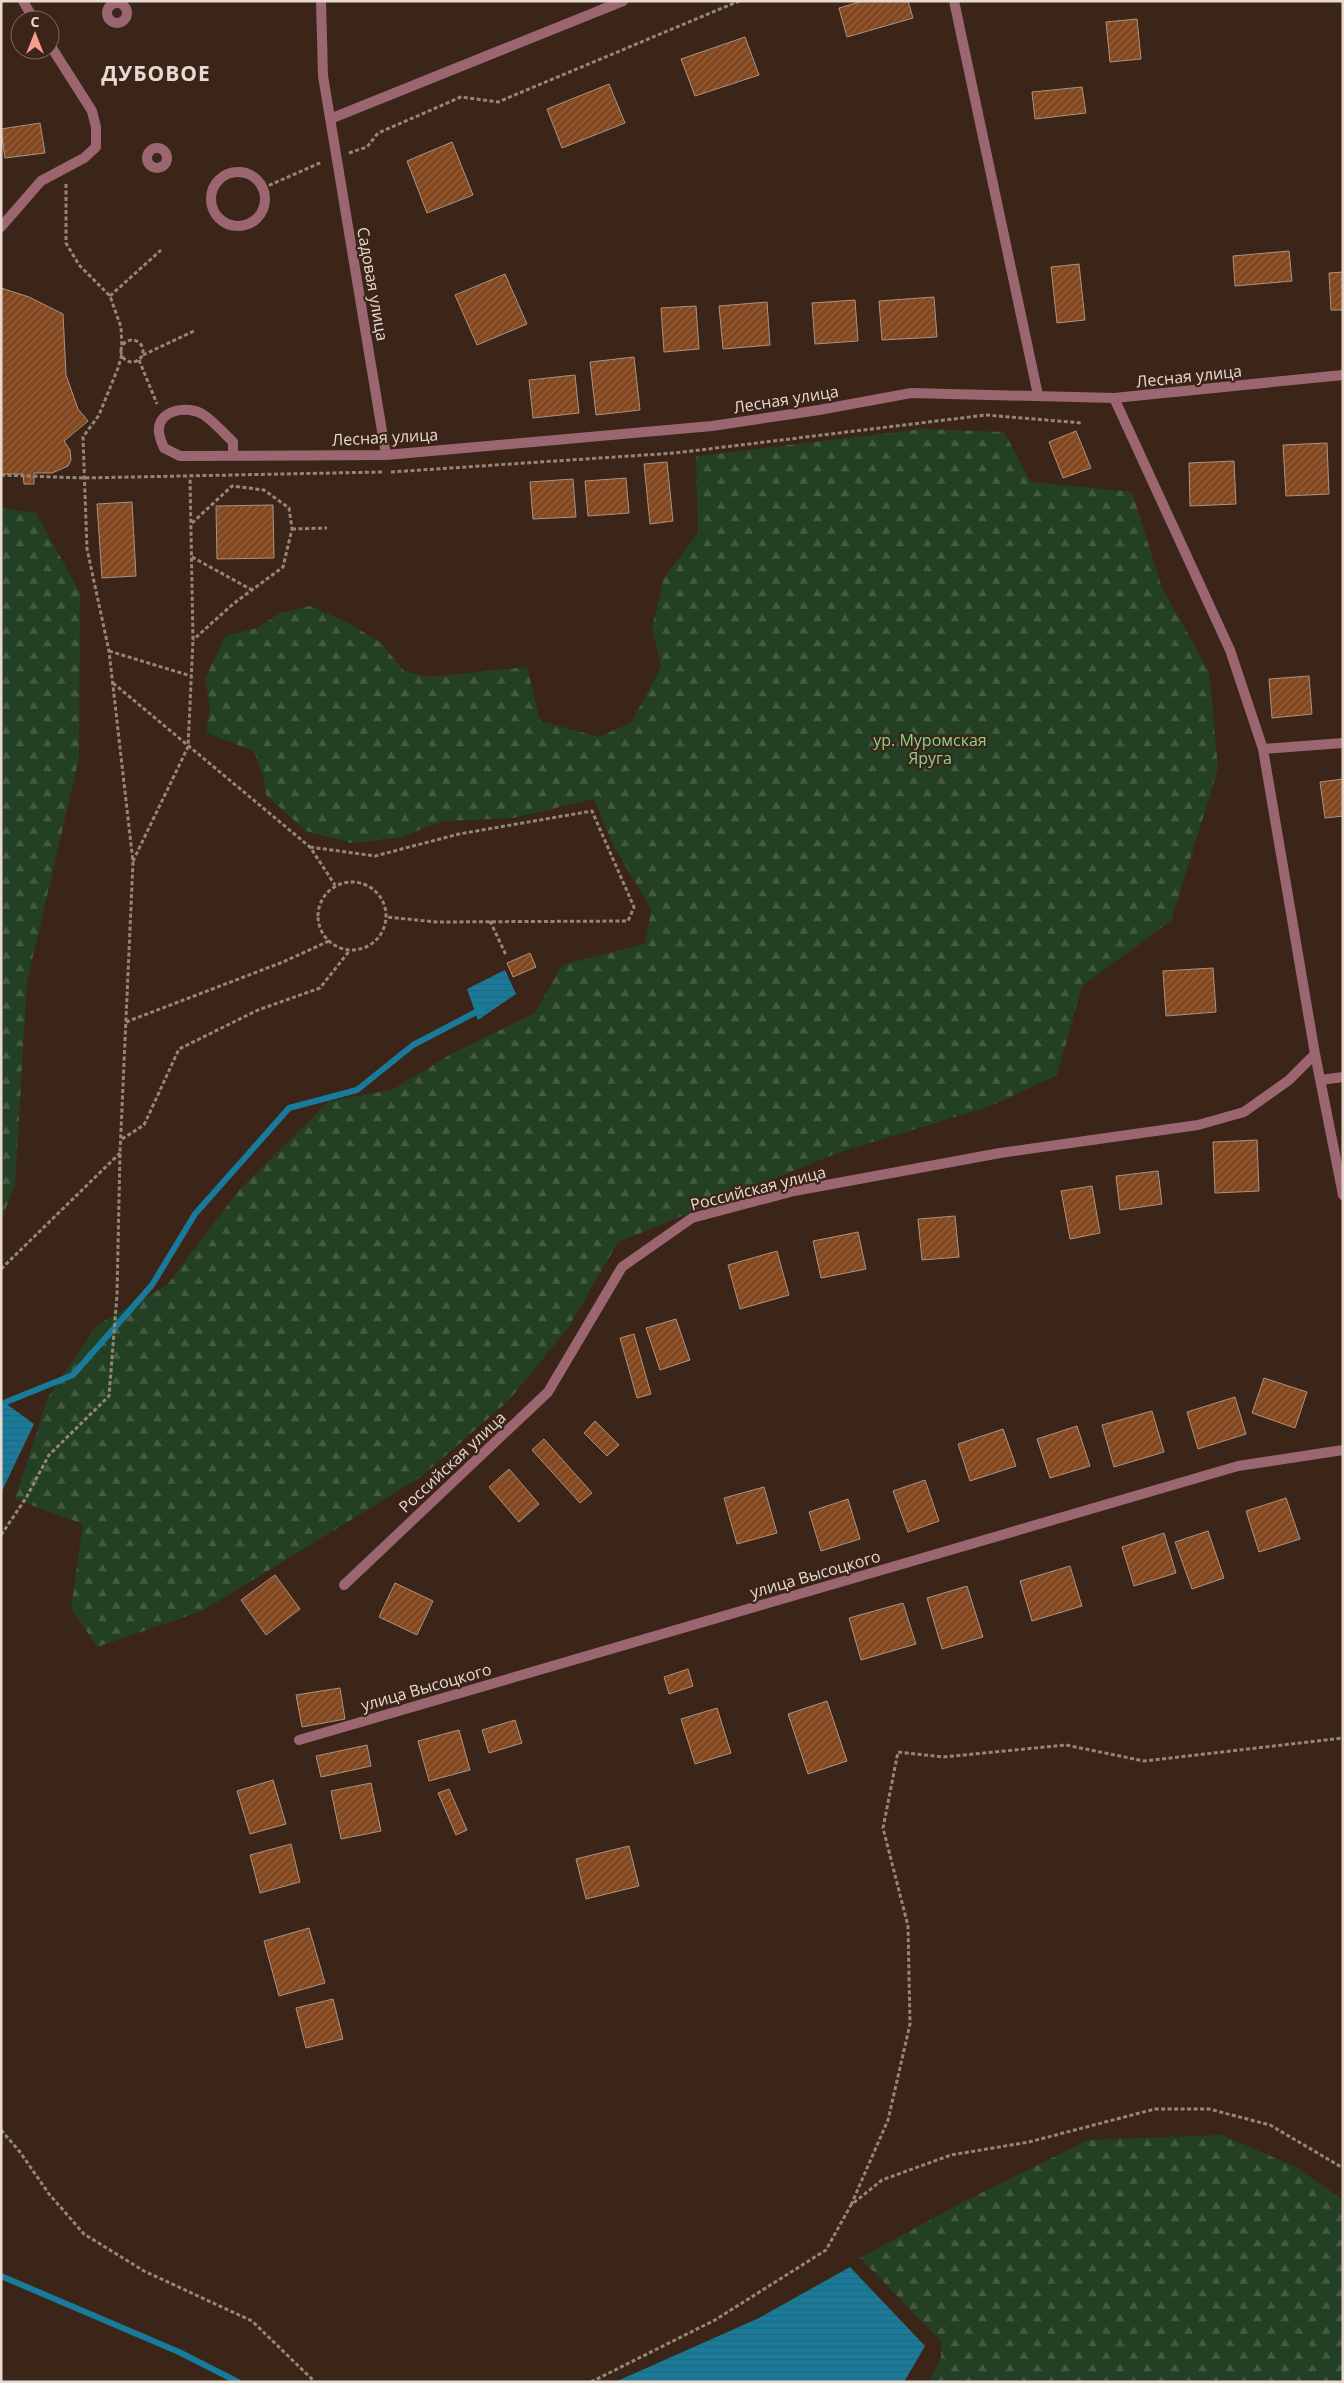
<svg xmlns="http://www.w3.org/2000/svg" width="1344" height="2383" viewBox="0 0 1344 2383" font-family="'Open Sans',sans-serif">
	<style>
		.forest { fill: url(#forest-firs) }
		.water { fill: url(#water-rules) }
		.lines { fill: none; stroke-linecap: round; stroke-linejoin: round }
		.stream { stroke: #197b9b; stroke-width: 6 }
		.building { fill: url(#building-hatch); stroke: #ad9282 }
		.path { stroke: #97857a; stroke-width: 3; stroke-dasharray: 4 2.5; stroke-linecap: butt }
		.pedestrian { stroke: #9c6671; stroke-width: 10 }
		.minor { stroke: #9c6671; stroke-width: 10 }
		.labels { text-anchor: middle; stroke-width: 4.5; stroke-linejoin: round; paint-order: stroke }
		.street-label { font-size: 16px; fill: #e8d9d1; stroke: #3b2518 }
		.park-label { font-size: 16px; fill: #8ad48a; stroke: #3b2518 }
		.district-label { font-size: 21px; font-weight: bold; letter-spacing: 1px; fill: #e8d9d1; stroke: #3b2518 }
	</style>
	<defs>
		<pattern id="forest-firs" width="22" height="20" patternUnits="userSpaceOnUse" patternTransform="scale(1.25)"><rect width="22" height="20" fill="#234024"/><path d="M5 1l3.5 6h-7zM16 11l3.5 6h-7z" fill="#435b43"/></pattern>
		<pattern id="water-rules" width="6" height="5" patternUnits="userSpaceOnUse" patternTransform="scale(1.25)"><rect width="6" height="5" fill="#197b9b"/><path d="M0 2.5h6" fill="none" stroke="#2b6476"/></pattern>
		<pattern id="building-hatch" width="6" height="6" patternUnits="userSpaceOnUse" patternTransform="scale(1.25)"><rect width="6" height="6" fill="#82471f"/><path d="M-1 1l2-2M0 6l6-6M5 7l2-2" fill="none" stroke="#94613e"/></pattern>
	</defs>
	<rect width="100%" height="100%" fill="#3b2518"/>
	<path class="forest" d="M 923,429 L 1004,432 L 1031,482 L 1132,492 L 1162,588 L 1209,671 L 1218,769 L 1171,921 L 1082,986 L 1057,1075 L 991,1106 L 837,1153 L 618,1242 L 568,1328 L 509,1400 L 421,1477 L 202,1611 L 97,1647 L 71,1608 L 83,1524 L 15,1499 L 48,1397 L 97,1325 L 167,1285 L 240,1189 L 329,1101 L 392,1090 L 451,1054 L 535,1013 L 562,965 L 645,944 L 651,909 L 613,845 L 594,799 L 513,818 L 443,821 L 398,838 L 351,843 L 306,831 L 266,795 L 263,776 L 254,751 L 206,733 L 210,709 L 205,679 L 225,636 L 257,628 L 280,613 L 310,606 L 347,622 L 381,643 L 404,671 L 429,677 L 527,667 L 540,721 L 599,737 L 631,723 L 661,667 L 652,627 L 664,578 L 698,533 L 696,456 Z
		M 1,508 L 36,513 L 80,593 L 79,758 L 27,982 L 15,1186 L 1,1220 Z
		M 1221,2135 L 1296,2167 L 1343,2200 L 1343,2382 L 929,2382 L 941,2358 L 941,2341 L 860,2258 L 965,2201 L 1088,2140 Z"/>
	<path class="water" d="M 505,970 L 516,994 L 478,1020 L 467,989 Z
		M 1,1400 L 34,1424 L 1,1493 Z
		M 850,2267 L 925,2346 L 904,2382 L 615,2382 L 759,2318 Z"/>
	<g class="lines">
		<path class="stream" d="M 6,1402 L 73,1375 L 152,1285 L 195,1214 L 289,1108 L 357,1090 L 413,1045 L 482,1009
			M 1,2276 L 179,2352 L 238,2382"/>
	</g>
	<path class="building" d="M 863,1 L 908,1 L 913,18 L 847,37 L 839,8 Z
		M 1137,19 L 1141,59 L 1110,62 L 1106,22 Z
		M 745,37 L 759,75 L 695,96 L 681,59 Z
		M 609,84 L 625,123 L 562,148 L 547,109 Z
		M 1082,87 L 1086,113 L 1035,119 L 1032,92 Z
		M 40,123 L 45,153 L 5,158 L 1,129 Z
		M 452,142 L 473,195 L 427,213 L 407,161 Z
		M 1289,251 L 1292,281 L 1235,286 L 1233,256 Z
		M 1079,264 L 1085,320 L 1057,323 L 1051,267 Z
		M 1343,272 L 1343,310 L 1331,310 L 1329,273 Z
		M 505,274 L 527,324 L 477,345 L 455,295 Z
		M 1,288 L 29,297 L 63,314 L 66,375 L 78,409 L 88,421 L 64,441 L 70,450 L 71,460 L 68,466 L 52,473 L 34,473 L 34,484 L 24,484 L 23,474 L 1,474 Z
		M 934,297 L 937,337 L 882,340 L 879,301 Z
		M 855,300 L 858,341 L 815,344 L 812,303 Z
		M 767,302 L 770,345 L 723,349 L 719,306 Z
		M 696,306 L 699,349 L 664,352 L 661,308 Z
		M 634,357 L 640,410 L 596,415 L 590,362 Z
		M 575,375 L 579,413 L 533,418 L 529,380 Z
		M 1076,431 L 1091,468 L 1063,478 L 1049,442 Z
		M 1327,443 L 1329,494 L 1286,496 L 1283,445 Z
		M 1234,461 L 1236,504 L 1190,506 L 1189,463 Z
		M 667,462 L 673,521 L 650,524 L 644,464 Z
		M 626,478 L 629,513 L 588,516 L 585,481 Z
		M 573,479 L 576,517 L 533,519 L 530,482 Z
		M 132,502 L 136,576 L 102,578 L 97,504 Z
		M 273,505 L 274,558 L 217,559 L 216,506 Z
		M 1309,676 L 1312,714 L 1272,718 L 1269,679 Z
		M 1343,779 L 1343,816 L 1325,818 L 1320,782 Z
		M 530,953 L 536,967 L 513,977 L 507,963 Z
		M 1213,968 L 1216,1012 L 1166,1016 L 1163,971 Z
		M 1257,1140 L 1259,1191 L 1215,1193 L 1213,1142 Z
		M 1158,1171 L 1162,1204 L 1120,1210 L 1116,1176 Z
		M 1092,1186 L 1100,1233 L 1070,1239 L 1061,1191 Z
		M 955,1216 L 959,1257 L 922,1260 L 918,1219 Z
		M 858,1232 L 866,1269 L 821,1278 L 813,1241 Z
		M 777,1251 L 789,1295 L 740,1309 L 728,1265 Z
		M 676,1319 L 690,1360 L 660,1370 L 646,1328 Z
		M 634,1334 L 651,1394 L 637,1398 L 620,1338 Z
		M 1264,1378 L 1307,1392 L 1295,1428 L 1252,1413 Z
		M 1235,1397 L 1246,1434 L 1198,1449 L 1187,1412 Z
		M 1152,1411 L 1164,1452 L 1114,1467 L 1102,1425 Z
		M 595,1421 L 619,1445 L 607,1456 L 584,1433 Z
		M 1077,1426 L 1090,1466 L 1050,1478 L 1037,1439 Z
		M 1003,1429 L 1016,1466 L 970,1481 L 958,1444 Z
		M 544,1439 L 592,1493 L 580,1503 L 532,1450 Z
		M 509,1469 L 539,1504 L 519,1522 L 489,1487 Z
		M 925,1480 L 939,1521 L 908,1532 L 893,1491 Z
		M 764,1487 L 777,1533 L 737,1544 L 724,1498 Z
		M 1286,1498 L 1300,1539 L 1259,1552 L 1246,1511 Z
		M 848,1499 L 860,1539 L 821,1551 L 809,1512 Z
		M 1208,1531 L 1224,1578 L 1192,1589 L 1175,1542 Z
		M 1164,1533 L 1176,1573 L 1134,1586 L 1122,1547 Z
		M 1070,1566 L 1082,1606 L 1032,1621 L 1020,1581 Z
		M 275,1575 L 300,1609 L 266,1635 L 241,1600 Z
		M 395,1583 L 433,1601 L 417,1635 L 379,1617 Z
		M 967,1586 L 983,1637 L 942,1649 L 927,1598 Z
		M 903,1603 L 916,1644 L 861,1660 L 849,1618 Z
		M 688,1669 L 693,1686 L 669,1694 L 664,1677 Z
		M 340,1688 L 345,1719 L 302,1727 L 296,1695 Z
		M 827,1701 L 847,1761 L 808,1774 L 788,1714 Z
		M 717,1708 L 731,1753 L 695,1764 L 681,1719 Z
		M 515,1720 L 522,1743 L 489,1753 L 482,1730 Z
		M 459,1730 L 470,1770 L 429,1781 L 418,1741 Z
		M 367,1745 L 371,1766 L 321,1777 L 316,1756 Z
		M 273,1780 L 286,1824 L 250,1834 L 237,1791 Z
		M 371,1783 L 381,1831 L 341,1839 L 331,1791 Z
		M 449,1789 L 467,1830 L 456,1835 L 438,1793 Z
		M 291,1844 L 300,1882 L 260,1893 L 250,1855 Z
		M 629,1846 L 639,1886 L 586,1899 L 576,1859 Z
		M 309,1928 L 325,1983 L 279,1996 L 264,1941 Z
		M 333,1999 L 343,2039 L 306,2048 L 296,2008 Z"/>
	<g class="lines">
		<path class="path" d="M 349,153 L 367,147 L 378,133 L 461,97 L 498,102 L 739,1
			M 66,184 L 66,243 L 79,265 L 110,296 L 121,327 L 122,347
			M 263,188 L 322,162
			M 110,296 L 161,250
			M121 351a11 11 0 1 1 22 0a11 11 0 1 1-22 0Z
			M 143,355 L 194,331
			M 139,360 L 157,404
			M 391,472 L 675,453 L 986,415 L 1082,423
			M 1,475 L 83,478 L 382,472
			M 192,523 L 232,486 L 264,490 L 289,508 L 292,529 L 283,567 L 233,604 L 193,640
			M 292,529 L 327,528
			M 192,557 L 252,590
			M 109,651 L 191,676
			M 113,683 L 310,847 L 335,885
			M 310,847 L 375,856 L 459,834 L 592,811 L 634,907 L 628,921 L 437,922 L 386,917
			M 133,861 L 188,747 L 193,640 L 190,477
			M318 916a34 34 0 1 1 68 0a34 34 0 1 1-68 0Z
			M 490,921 L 506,955
			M 126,1022 L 283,962 L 329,941
			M 122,1139 L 144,1125 L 179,1049 L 258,1010 L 320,988 L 350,950
			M 1,1269 L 120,1153
			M 1,1535 L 26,1498 L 49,1455 L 109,1396 L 117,1295 L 120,1153 L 133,862 L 109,651 L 87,549 L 83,437 L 99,415 L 118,368 L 122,354
			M 1,2130 L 20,2152 L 49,2194 L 84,2234 L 144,2271 L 252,2321 L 315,2382
			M 851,2205 L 888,2120 L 910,2024 L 908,1926 L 883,1828 L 898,1752 L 943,1757 L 1066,1745 L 1144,1761 L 1343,1738
			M 591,2382 L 715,2320 L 826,2250 L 851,2205 L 882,2180 L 951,2155 L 1029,2142 L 1155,2109 L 1209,2109 L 1270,2125 L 1343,2168"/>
		<path class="pedestrian" d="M107 13a10 10 0 1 1 20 0a10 10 0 1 1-20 0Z
			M147 158a10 10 0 1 1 20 0a10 10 0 1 1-20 0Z
			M211 199a27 27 0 1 1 54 0a27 27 0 1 1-54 0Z"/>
		<path class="minor" d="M 23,1 L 34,20
			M 321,1 L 323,76 L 386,455
			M 954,1 L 1038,395
			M 330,119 L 623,1
			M 1,227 L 41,181 L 84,158 L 96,147 L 96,127 L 92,111 L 50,45
			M 1114,398 L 1230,650 L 1263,749 L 1315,1054 L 1343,1195
			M 233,455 L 233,442 C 224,433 214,422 204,415 C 188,404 156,410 159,433 C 160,438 162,444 164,448 L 180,456 L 386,455 L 712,426 L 819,410 L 911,393 L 1114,398 L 1343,375
			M 1263,749 L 1343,743
			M 1321,1080 L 1343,1077
			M 344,1585 L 548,1392 L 622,1267 L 692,1218 L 794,1191 L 1000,1153 L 1198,1125 L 1244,1112 L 1289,1080 L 1315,1054
			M 299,1740 L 1238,1466 L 1343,1450"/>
	</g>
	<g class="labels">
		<g class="street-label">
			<text transform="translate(373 284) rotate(80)" y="6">Садовая улица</text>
			<text transform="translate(1189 376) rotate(-6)" y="6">Лесная улица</text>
			<text transform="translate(786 399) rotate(-9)" y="6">Лесная улица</text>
			<text transform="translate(385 437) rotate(-3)" y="6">Лесная улица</text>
			<text transform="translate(758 1188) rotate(-14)" y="6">Российская улица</text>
			<text transform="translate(452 1462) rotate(-43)" y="6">Российская улица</text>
			<text transform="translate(815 1574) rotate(-16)" y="6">улица Высоцкого</text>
			<text transform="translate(426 1687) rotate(-16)" y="6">улица Высоцкого</text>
		</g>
		<g class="park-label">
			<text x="930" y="746">ур. Муромская<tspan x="930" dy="18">Яруга</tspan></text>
		</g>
		<g class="district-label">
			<text x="156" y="81">ДУБОВОЕ</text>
		</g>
	</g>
	<rect width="1344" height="2383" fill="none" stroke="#e8d9d1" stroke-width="5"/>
	<g transform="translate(35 35)"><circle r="24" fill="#3b2518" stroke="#806d62"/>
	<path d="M0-4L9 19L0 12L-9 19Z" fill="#f59d8f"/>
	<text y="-8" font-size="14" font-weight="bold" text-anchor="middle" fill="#e8d9d1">С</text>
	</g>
</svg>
